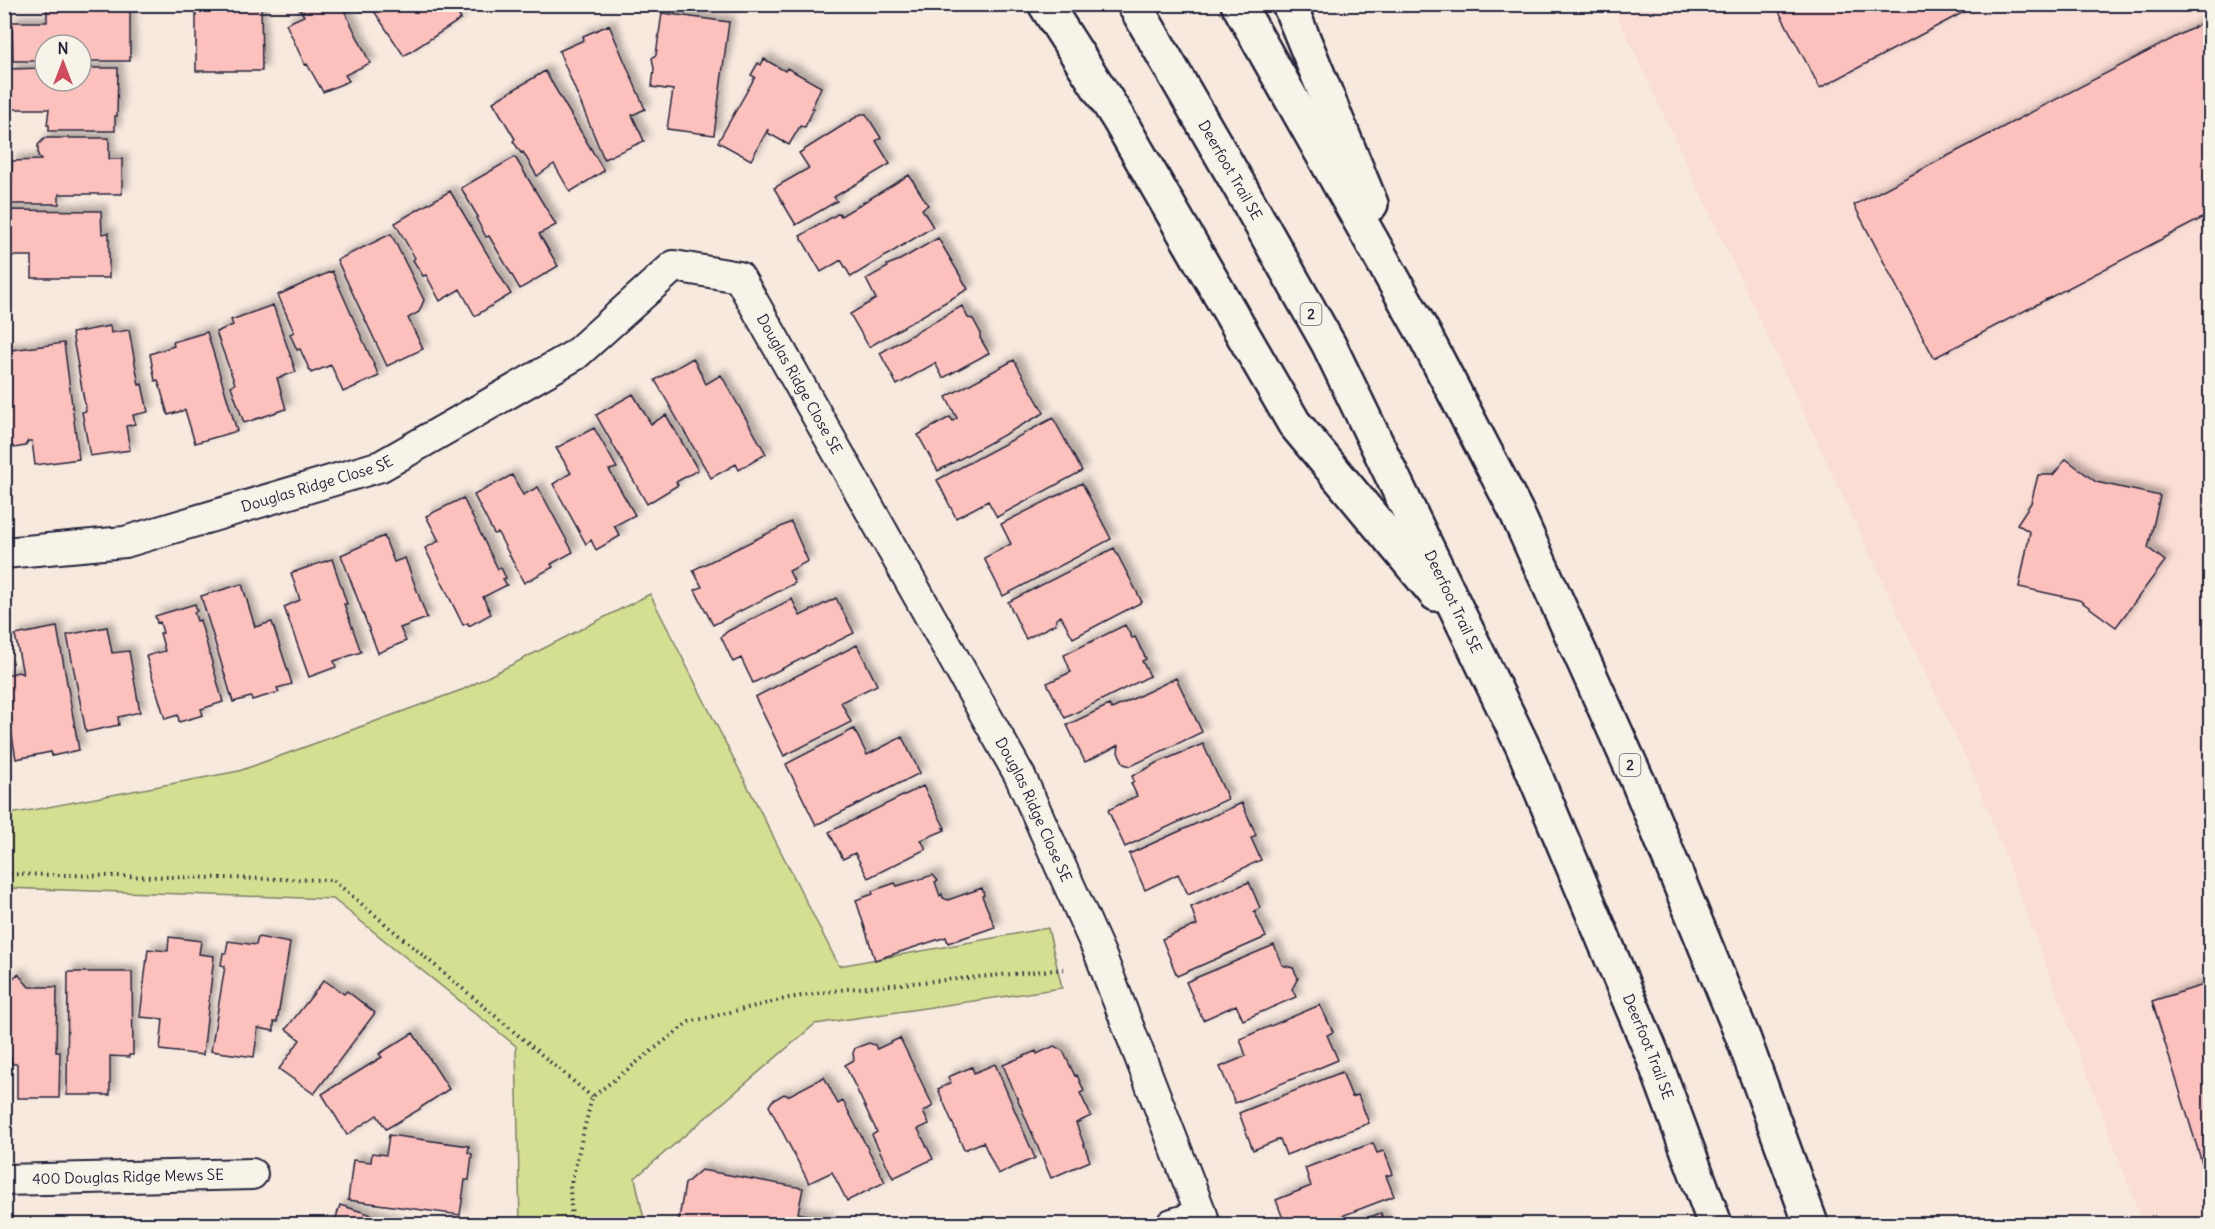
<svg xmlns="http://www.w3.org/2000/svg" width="2215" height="1229" viewBox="0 0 2215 1229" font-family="Delius,sans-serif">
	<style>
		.built { fill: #faddd5 }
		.green { fill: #d4df92; stroke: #7b8066; stroke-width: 1.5 }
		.building { fill: #fdc1bd; stroke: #22223b; stroke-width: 1.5; filter: url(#shadow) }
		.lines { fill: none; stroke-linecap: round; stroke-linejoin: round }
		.street-casing { stroke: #22223b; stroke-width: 34 }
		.highway-casing { stroke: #22223b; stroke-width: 38 }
		.path { stroke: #22223b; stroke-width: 4; stroke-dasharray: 1.5 4.5; stroke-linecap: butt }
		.street { stroke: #f7f3e8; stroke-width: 30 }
		.highway { stroke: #f7f3e8; stroke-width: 33 }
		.labels { text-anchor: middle; stroke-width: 5; stroke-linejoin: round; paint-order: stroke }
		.shield { fill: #f7f3e8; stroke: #62616f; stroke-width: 1.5 }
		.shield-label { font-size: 14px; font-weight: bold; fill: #22223b }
		.street-label { font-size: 15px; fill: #22223b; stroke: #f7f3e8 }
	</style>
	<defs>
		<filter id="shadow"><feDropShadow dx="5.5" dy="-5.5" stdDeviation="3" flood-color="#0004"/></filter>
	</defs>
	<rect width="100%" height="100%" fill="#f8e9df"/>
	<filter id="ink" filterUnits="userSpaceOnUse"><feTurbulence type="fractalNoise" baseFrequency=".0167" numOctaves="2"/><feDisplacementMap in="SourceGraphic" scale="12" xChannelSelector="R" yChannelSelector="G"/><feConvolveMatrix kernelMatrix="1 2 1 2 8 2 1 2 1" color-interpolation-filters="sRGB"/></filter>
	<g filter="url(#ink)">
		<path class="built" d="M 1612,5 L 2210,5 L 2210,1224 L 2143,1224 L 1979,787 Z"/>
		<path class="green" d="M 650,594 L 839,966 L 1048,928 L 1062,988 L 815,1024 L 635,1178 L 645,1224 L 520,1224 L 516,1046 L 333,899 L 5,888 L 5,815 L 239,771 L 464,689 Z"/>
		<path class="building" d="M 52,4 L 130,4 L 130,61 L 81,61 L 81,45 L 45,45 L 45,61 L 13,61 L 12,22 L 47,22 L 47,10 Z
			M 196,4 L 261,4 L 262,71 L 196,71 Z
			M 297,4 L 341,4 L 370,63 L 345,75 L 349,81 L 323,92 L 307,64 L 305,65 L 286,24 L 304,16 Z
			M 357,4 L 451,4 L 461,19 L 404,56 L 370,5 L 361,11 Z
			M 1775,4 L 1979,4 L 1820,88 Z
			M 662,13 L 729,22 L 714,135 L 667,129 L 673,90 L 652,87 L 654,69 L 652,58 L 656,55 Z
			M 2210,19 L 2210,214 L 1934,358 L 1854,205 Z
			M 609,25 L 645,109 L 632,115 L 644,141 L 604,159 L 559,51 L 584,40 L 583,36 Z
			M 764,59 L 785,71 L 787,68 L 821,87 L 812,108 L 814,108 L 805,127 L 800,126 L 789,145 L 768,133 L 768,129 L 751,160 L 718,142 L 755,77 L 751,75 L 758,63 L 761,65 Z
			M 45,68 L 45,81 L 81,81 L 81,68 L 118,68 L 117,116 L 115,116 L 115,131 L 49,131 L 49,125 L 47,125 L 49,109 L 8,109 L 9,69 Z
			M 545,71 L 604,171 L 570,192 L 554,164 L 537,176 L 523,152 L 521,153 L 513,141 L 515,139 L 493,102 Z
			M 861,114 L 866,114 L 881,138 L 876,141 L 890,164 L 834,197 L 837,201 L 796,225 L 774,188 L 809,168 L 799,153 Z
			M 45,138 L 109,138 L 109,159 L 122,159 L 122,194 L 59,194 L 59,204 L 11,204 L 12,161 L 41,160 L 41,158 L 38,157 L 38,145 Z
			M 515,157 L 556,225 L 539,234 L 558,266 L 520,289 L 489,236 L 486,237 L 476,218 L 478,217 L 461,188 Z
			M 909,175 L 928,205 L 922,209 L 933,227 L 851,277 L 841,260 L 821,272 L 800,236 L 839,213 L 841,216 Z
			M 450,191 L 511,294 L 475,316 L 460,289 L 440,301 L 426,275 L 423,276 L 413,260 L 415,258 L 395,223 Z
			M 4,210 L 101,211 L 102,234 L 109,233 L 109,278 L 32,278 L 32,256 L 4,256 Z
			M 391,234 L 424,300 L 419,312 L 408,318 L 423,349 L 387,366 L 337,260 Z
			M 938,238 L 968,289 L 869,347 L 850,314 L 876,299 L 866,279 L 888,267 L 887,265 L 900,260 Z
			M 332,271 L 379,376 L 343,392 L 331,365 L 311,373 L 300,349 L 297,350 L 290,334 L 294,332 L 278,295 Z
			M 273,305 L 296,372 L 277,378 L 286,409 L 244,423 L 231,386 L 235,384 L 216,332 L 233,325 L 231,320 Z
			M 962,306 L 968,318 L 973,319 L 980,332 L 980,338 L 989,353 L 943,378 L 935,363 L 897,385 L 880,353 Z
			M 110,326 L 111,333 L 129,330 L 139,385 L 142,384 L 148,412 L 133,415 L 135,424 L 126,426 L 130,450 L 90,456 L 82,412 L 86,411 L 72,333 Z
			M 207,332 L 237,431 L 195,443 L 185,410 L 168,415 L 158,380 L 155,381 L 150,354 L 174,346 L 173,342 Z
			M 64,343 L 79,459 L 35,465 L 32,441 L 28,441 L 25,446 L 14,448 L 11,444 L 6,445 L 4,351 Z
			M 693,358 L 706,384 L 721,375 L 766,454 L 739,470 L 736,464 L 711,478 L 655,380 Z
			M 1014,360 L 1044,413 L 938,471 L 918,435 L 950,417 L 953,421 L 957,418 L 946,397 Z
			M 633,394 L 651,424 L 666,415 L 698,470 L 676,482 L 678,485 L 647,504 L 596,415 Z
			M 1053,418 L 1082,471 L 997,517 L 988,501 L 956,518 L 937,480 Z
			M 594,428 L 617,468 L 609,470 L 635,515 L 614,526 L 620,536 L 596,550 L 591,540 L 586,544 L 553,484 L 571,473 L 556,448 Z
			M 2066,459 L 2096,482 L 2160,496 L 2148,548 L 2165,561 L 2116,627 L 2079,600 L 2019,587 L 2030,532 L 2017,524 L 2031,503 L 2038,475 L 2053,475 Z
			M 512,475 L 523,495 L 538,487 L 573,552 L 551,564 L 553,567 L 524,583 L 498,533 L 494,534 L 474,495 Z
			M 1082,483 L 1111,539 L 1003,596 L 984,558 L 1011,544 L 1001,524 Z
			M 463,498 L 498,569 L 501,568 L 506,578 L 503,579 L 507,585 L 483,597 L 491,614 L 469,626 L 468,623 L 463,625 L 425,548 L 439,541 L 426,516 Z
			M 791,522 L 808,561 L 789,571 L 795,583 L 713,625 L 695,590 L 702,587 L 693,570 Z
			M 384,536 L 394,562 L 405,558 L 427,618 L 400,628 L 406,641 L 378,653 L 341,555 Z
			M 1114,548 L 1142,602 L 1073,638 L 1061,616 L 1056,619 L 1055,624 L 1026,639 L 1008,602 Z
			M 332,559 L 347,604 L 344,604 L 361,652 L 334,661 L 336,667 L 309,677 L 284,607 L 300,600 L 291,573 Z
			M 242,584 L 255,627 L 272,622 L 292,684 L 277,688 L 279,692 L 276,693 L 252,700 L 251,697 L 233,702 L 201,596 Z
			M 836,598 L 854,633 L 753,683 L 741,658 L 733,662 L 721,637 L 728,631 L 792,599 L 800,616 Z
			M 195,604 L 197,611 L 194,612 L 197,621 L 200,620 L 223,702 L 201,709 L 203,715 L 179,722 L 178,715 L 165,719 L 146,656 L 165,651 L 160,633 L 163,633 L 160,622 L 157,623 L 155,616 Z
			M 1125,625 L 1132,638 L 1135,637 L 1146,659 L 1142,661 L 1150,676 L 1065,718 L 1047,683 L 1071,672 L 1064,655 Z
			M 57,627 L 79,750 L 52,756 L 51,752 L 16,759 L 10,724 L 6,725 L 4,715 L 4,676 L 18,672 L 23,674 L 15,635 Z
			M 107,627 L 112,653 L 129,651 L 140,712 L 118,717 L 119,725 L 86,732 L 67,635 Z
			M 857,645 L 877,685 L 841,702 L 851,722 L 784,756 L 755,697 Z
			M 1176,678 L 1202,732 L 1131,766 L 1124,764 L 1118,752 L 1119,745 L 1085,762 L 1067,725 L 1109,705 L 1112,709 Z
			M 854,729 L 867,755 L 902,737 L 920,773 L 816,825 L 786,764 Z
			M 1203,744 L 1228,799 L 1125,847 L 1108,810 L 1137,796 L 1131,783 L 1134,781 L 1132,776 L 1152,766 L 1152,765 Z
			M 923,786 L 945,828 L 943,828 L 945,830 L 921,840 L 926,849 L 868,878 L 855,853 L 843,859 L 829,832 Z
			M 1242,803 L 1256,835 L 1251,838 L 1261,860 L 1188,894 L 1178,874 L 1145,890 L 1129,854 Z
			M 933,875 L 938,881 L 935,882 L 940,896 L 942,894 L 943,898 L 948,900 L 982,888 L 984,895 L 982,896 L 995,927 L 948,943 L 946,937 L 875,960 L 856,900 L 873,894 L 872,891 L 895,883 L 897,886 Z
			M 1249,882 L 1260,908 L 1254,911 L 1266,937 L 1177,976 L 1162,939 L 1197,925 L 1191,907 Z
			M 169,937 L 201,941 L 199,954 L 214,956 L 203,1055 L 160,1050 L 163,1019 L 140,1017 L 148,949 L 168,951 Z
			M 258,937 L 290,943 L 277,1022 L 274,1022 L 274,1031 L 258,1028 L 254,1057 L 211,1051 L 225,966 L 221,965 L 223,953 L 226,953 L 228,941 L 256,945 Z
			M 1274,945 L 1282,965 L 1293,968 L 1298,978 L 1292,989 L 1296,997 L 1243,1020 L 1236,1005 L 1203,1020 L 1186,982 Z
			M 68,972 L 132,972 L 133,1055 L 129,1055 L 129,1057 L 110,1056 L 110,1095 L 67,1095 Z
			M 18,974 L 29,987 L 57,987 L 56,1052 L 60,1052 L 59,1098 L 17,1098 L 17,1064 L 12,1064 L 11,1057 L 4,1057 L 4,986 Z
			M 324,980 L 344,994 L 347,991 L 375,1013 L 314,1094 L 279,1069 L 300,1040 L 286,1029 Z
			M 2210,983 L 2210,1189 L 2152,1001 Z
			M 1320,1005 L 1333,1032 L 1327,1035 L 1338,1060 L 1235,1103 L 1220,1067 L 1246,1056 L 1240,1039 Z
			M 413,1033 L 449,1089 L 420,1108 L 420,1109 L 386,1129 L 377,1115 L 347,1135 L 322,1094 L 382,1057 L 379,1054 Z
			M 900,1038 L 933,1106 L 923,1112 L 929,1124 L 918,1129 L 933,1159 L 893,1178 L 872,1135 L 877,1132 L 845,1065 L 854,1060 L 853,1053 L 855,1048 L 869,1043 L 875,1045 L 877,1049 Z
			M 1054,1046 L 1063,1051 L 1075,1076 L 1077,1075 L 1084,1091 L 1080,1093 L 1091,1116 L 1076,1123 L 1090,1161 L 1051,1178 L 1003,1065 L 1036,1051 L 1037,1054 Z
			M 995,1064 L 1035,1158 L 998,1174 L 983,1142 L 964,1150 L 938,1089 L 951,1083 L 948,1077 L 972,1067 L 974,1073 Z
			M 1342,1072 L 1352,1097 L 1358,1095 L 1369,1123 L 1286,1155 L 1280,1139 L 1253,1150 L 1239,1113 Z
			M 824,1077 L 838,1104 L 843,1101 L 885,1182 L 847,1201 L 832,1172 L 809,1183 L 769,1106 L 772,1101 L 784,1094 L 788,1096 Z
			M 389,1135 L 469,1146 L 468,1153 L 472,1154 L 469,1180 L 465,1180 L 460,1215 L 348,1200 L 353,1160 L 371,1162 L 372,1153 L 386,1155 Z
			M 1373,1143 L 1377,1153 L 1384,1151 L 1393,1174 L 1386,1176 L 1394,1196 L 1321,1224 L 1285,1224 L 1276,1200 L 1311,1186 L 1305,1168 Z
			M 701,1170 L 803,1188 L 798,1213 L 828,1219 L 827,1224 L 678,1224 L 685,1184 Z
			M 340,1205 L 401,1224 L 334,1224 Z
			M 1381,1213 L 1385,1224 L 1350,1224 Z"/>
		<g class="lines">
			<g class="street-casing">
				<g id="street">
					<path id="s1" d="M 4,553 L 125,542 L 381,466 L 575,355 L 674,266 L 739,277 L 1020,776 L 1100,954 L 1205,1224"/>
					<path id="s2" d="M 4,1180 L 252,1174"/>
					<path d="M 1172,1224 L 1202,1215"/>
				</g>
			</g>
			<g class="highway-casing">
				<g id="highway">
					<path d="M 1045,4 L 1118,118 L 1294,423 L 1436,594"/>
					<path id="s3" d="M 1134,4 L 1240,187 L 1329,345 L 1523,747 L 1652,1054 L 1715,1224"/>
					<path d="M 1238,4 L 1424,334 L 1516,511 L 1639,784 L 1744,1040 L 1811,1224"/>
					<path d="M 1289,4 L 1371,204"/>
				</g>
			</g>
			<path class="path" d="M 4,874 L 333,880 L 592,1097
				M 572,1224 L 570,1188 L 592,1097 L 689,1022 L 789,998 L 846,989 L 1067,969"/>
			<use href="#street" class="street"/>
			<use href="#highway" class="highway"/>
		</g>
	</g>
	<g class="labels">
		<g class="shield">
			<rect x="1300.5" y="303" width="21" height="22" rx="4.5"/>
			<rect x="1619.5" y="754" width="21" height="22" rx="4.5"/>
		</g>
		<g class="shield-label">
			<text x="1311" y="319">2</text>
			<text x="1630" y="770">2</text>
		</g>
		<g class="street-label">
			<text dy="5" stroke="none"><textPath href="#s3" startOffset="192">Deerfoot Trail SE</textPath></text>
			<text dy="5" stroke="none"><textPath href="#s1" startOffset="934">Douglas Ridge Close SE</textPath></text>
			<text dy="5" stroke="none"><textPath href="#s1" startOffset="322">Douglas Ridge Close SE</textPath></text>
			<text dy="5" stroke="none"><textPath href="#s3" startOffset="678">Deerfoot Trail SE</textPath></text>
			<text dy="5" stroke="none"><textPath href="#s1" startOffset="1420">Douglas Ridge Close SE</textPath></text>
			<text dy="5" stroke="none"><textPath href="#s3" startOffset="1164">Deerfoot Trail SE</textPath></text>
			<text dy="5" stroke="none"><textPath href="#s2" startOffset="124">400 Douglas Ridge Mews SE</textPath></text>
		</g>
	</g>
	<rect width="2215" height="1229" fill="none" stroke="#f7f3e8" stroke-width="24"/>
	<rect x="12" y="12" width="2191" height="1205" fill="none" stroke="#22223b" stroke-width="2" filter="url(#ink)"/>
	<g transform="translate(63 63)"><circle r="28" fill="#f7f3e8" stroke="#a29fa3" stroke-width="1.5"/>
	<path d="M0-4.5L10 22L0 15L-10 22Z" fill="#d1495b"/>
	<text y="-9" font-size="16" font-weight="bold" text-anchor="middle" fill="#22223b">N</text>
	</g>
</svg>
